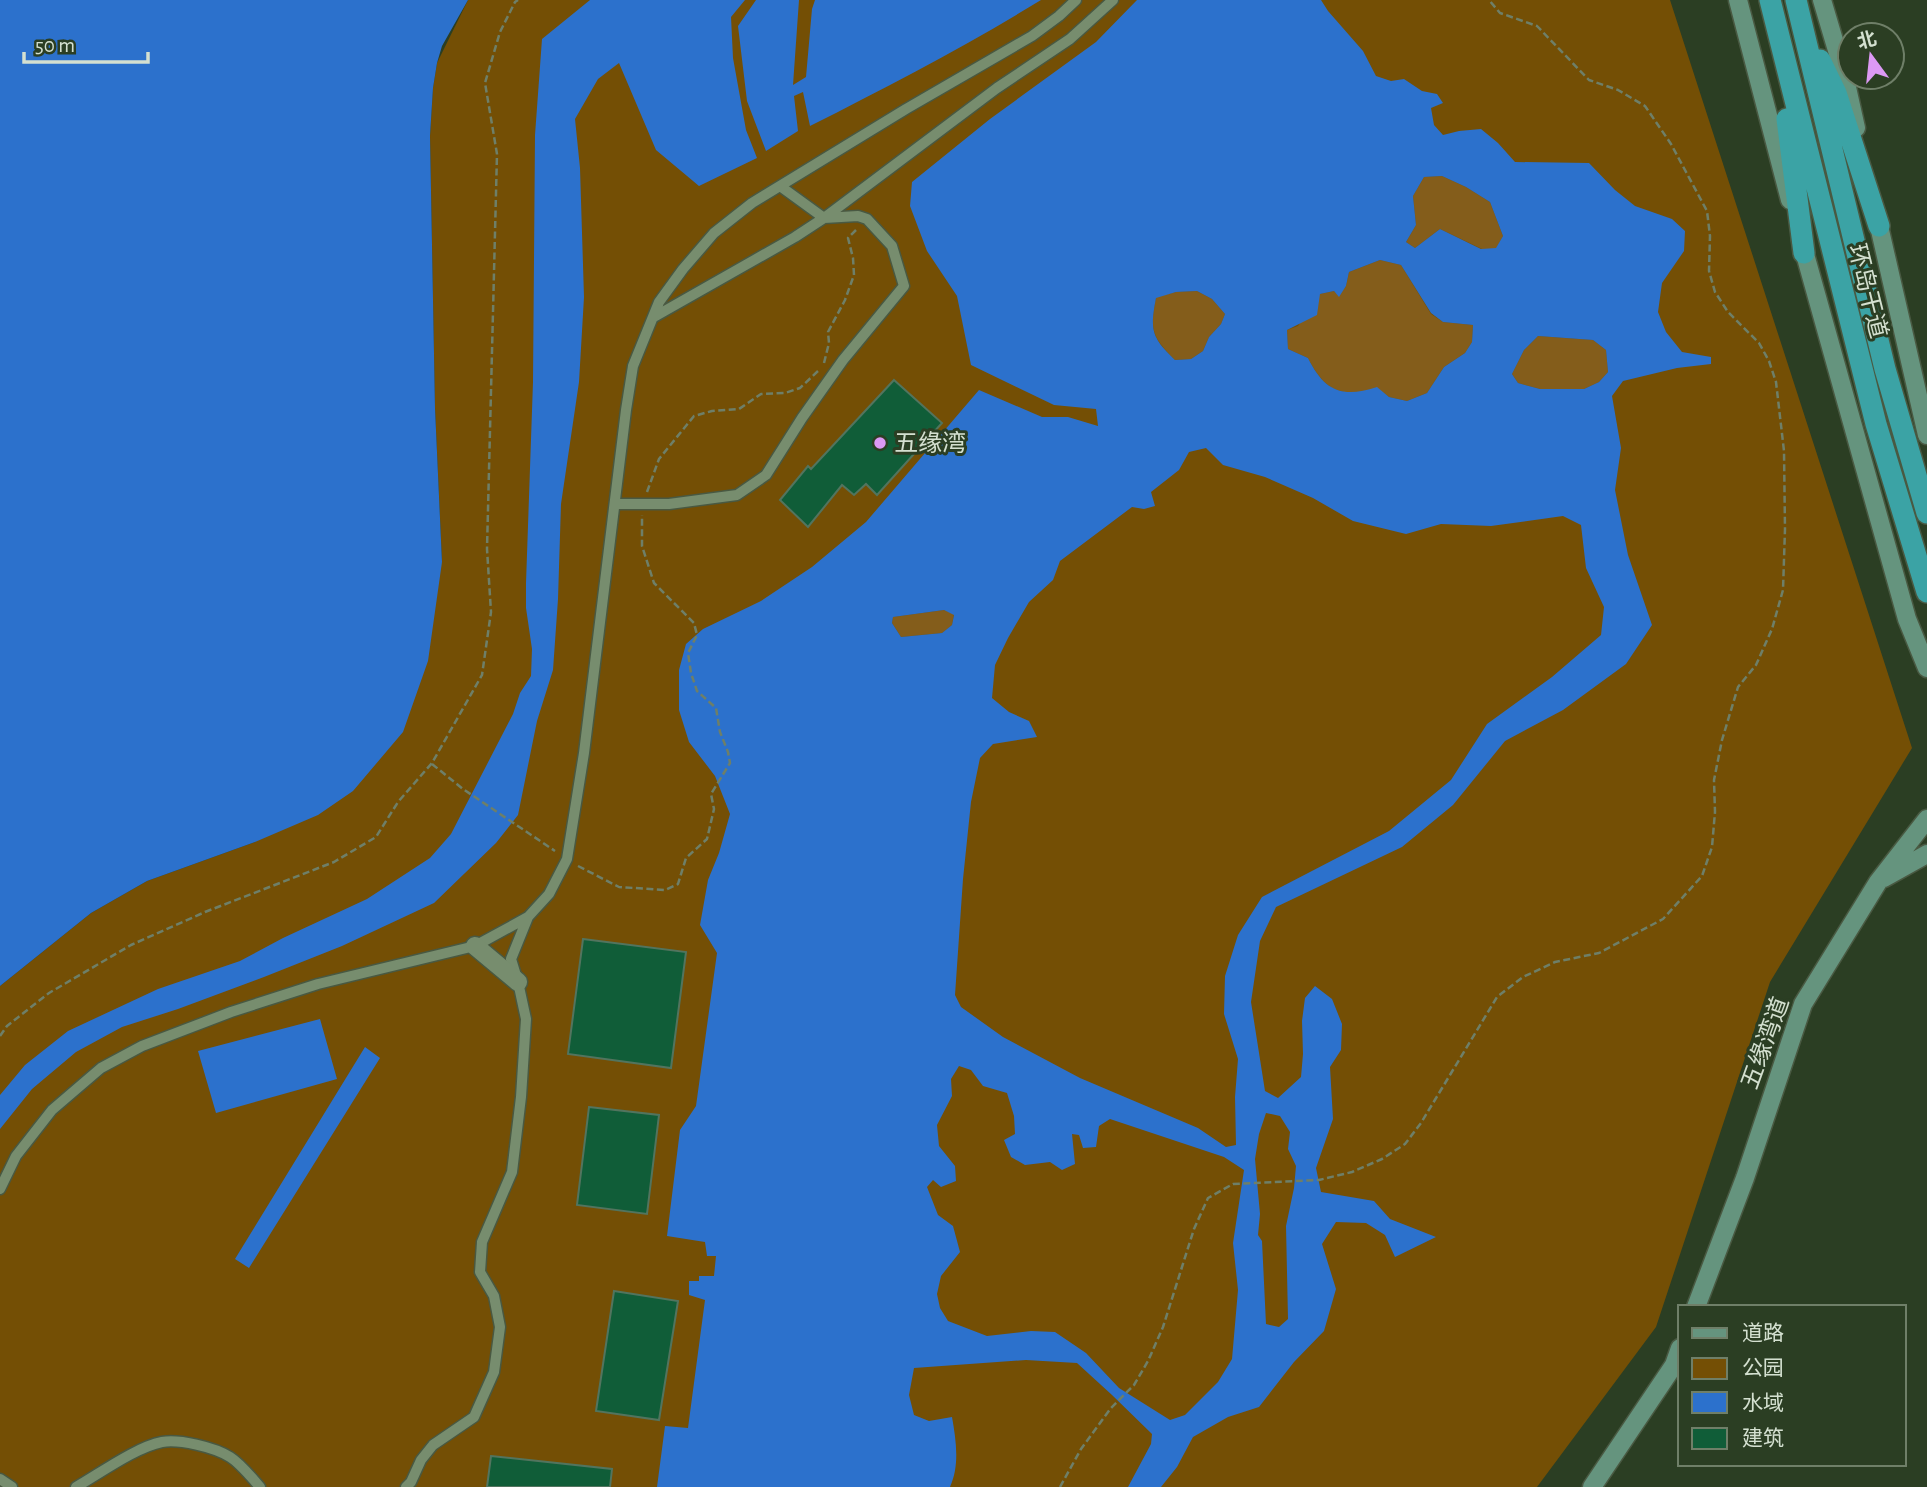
<svg xmlns="http://www.w3.org/2000/svg" width="1927" height="1487" viewBox="0 0 1927 1487" font-family="'Alegreya Sans','Noto Sans SC',sans-serif">
	<style>
		.green { fill: #744f05 }
		.forest { fill: #845d1b }
		.water { fill: #2c71cc; fill-rule: evenodd }
		.building { fill: #105d38; stroke: #52745e; stroke-width: 2 }
		.lines { fill: none; stroke-linecap: round; stroke-linejoin: round }
		.lane-casing { stroke: #495942; stroke-width: 13 }
		.street-casing { stroke: #495942; stroke-width: 21 }
		.secondary-casing { stroke: #495942; stroke-width: 21 }
		.highway-casing { stroke: #495942; stroke-width: 24 }
		.path { stroke: #6e7f68; stroke-width: 2.5; stroke-dasharray: 7 3.5; stroke-linecap: butt }
		.lane { stroke: #778d6e; stroke-width: 10 }
		.street { stroke: #778d6e; stroke-width: 18 }
		.secondary { stroke: #65947e; stroke-width: 18 }
		.highway { stroke: #3ba3a5; stroke-width: 21 }
		.poi-dot { fill: #dc99f4; stroke: #2b3e23; stroke-width: 2.5 }
		.labels { text-anchor: middle; stroke-width: 6; stroke-linejoin: round; paint-order: stroke }
		.street-label { font-size: 24px; fill: #d4e0d0; stroke: #2b3e23 }
		.poi-label { font-size: 24px; fill: #d4e0d0; stroke: #2b3e23; text-anchor: start }
	</style>
	<rect width="100%" height="100%" fill="#2b3e23"/>
	<path class="green" d="M 468,0 L 1670,0 L 1912,748 L 1770,982 L 1656,1327 L 1537,1487 L 0,1487 L 0,986 L 91,913 L 147,881 L 255,842 L 442,562 L 435,408 L 430,136 L 433,88 L 437,63 Z"/>
	<path class="forest" d="M 1442,176 L 1466,187 L 1490,202 L 1503,236 L 1496,249 L 1482,249 L 1440,229 L 1415,248 L 1406,242 L 1416,225 L 1413,196 L 1424,177 Z
		M 1380,260 L 1401,265 L 1431,314 L 1443,322 L 1473,325 L 1472,342 L 1465,353 L 1444,367 L 1427,393 L 1407,401 L 1389,397 L 1377,388 C 1341,399 1324,390 1308,358 L 1288,349 L 1287,330 L 1298,326 L 1320,294 L 1334,291 L 1339,296 L 1346,286 L 1349,272 Z
		M 1197,291 L 1212,299 L 1225,314 L 1221,324 L 1209,337 L 1203,351 L 1191,359 L 1175,360 C 1151,336 1150,330 1156,297 L 1176,292 Z
		M 1538,336 L 1593,340 L 1606,350 L 1608,372 L 1599,382 L 1584,389 L 1540,389 L 1518,383 L 1512,374 L 1524,350 Z
		M 944,610 L 954,614 L 952,625 L 942,633 L 901,637 L 892,623 L 893,617 Z"/>
	<path class="water" d="M 0,0 L 468,0 L 442,46 L 437,63 L 433,88 L 430,136 L 435,408 L 442,562 L 428,661 L 403,732 L 353,791 L 318,815 L 255,842 L 147,881 L 91,913 L 0,986 Z
		M 590,0 L 745,0 L 731,17 L 733,58 L 746,130 L 757,158 L 699,186 L 656,150 L 619,63 L 598,79 L 575,119 L 580,168 L 584,297 L 579,382 L 561,504 L 558,599 L 553,670 L 537,721 L 518,815 L 496,843 L 434,903 L 342,946 L 264,977 L 178,1009 L 122,1027 L 76,1052 L 32,1089 L 0,1129 L 0,1095 L 25,1065 L 68,1031 L 158,989 L 240,961 L 283,938 L 367,899 L 430,858 L 451,834 L 513,714 L 520,693 L 531,676 L 532,649 L 526,608 L 526,583 L 533,382 L 535,135 L 542,39 Z
		M 756,0 L 799,0 L 793,85 L 806,77 L 812,9 L 815,0 L 1041,0 C 966,46 889,86 810,126 L 803,92 L 794,96 L 798,131 L 766,151 L 747,101 L 738,26 Z
		M 1137,0 L 1321,0 L 1328,11 L 1363,51 L 1376,76 L 1391,81 L 1404,79 L 1422,91 L 1437,94 L 1443,103 L 1431,108 L 1434,125 L 1443,135 L 1459,131 L 1481,129 L 1498,143 L 1515,162 L 1589,163 L 1615,190 L 1635,206 L 1672,219 L 1685,231 L 1684,251 L 1662,283 L 1658,312 L 1666,332 L 1682,352 L 1711,357 L 1711,364 L 1677,368 L 1623,381 L 1612,396 L 1621,448 L 1615,490 L 1628,555 L 1652,625 L 1626,664 L 1563,710 L 1505,741 L 1453,805 L 1402,847 L 1276,907 L 1260,941 L 1251,1002 L 1265,1091 L 1278,1098 L 1301,1077 L 1303,1054 L 1302,1021 L 1305,998 L 1315,986 L 1332,999 L 1342,1024 L 1341,1050 L 1330,1067 L 1333,1119 L 1316,1168 L 1321,1192 L 1374,1201 L 1390,1219 L 1436,1237 L 1395,1257 L 1385,1235 L 1366,1223 L 1336,1222 L 1322,1244 L 1336,1289 L 1324,1331 L 1294,1362 L 1259,1407 L 1228,1417 L 1193,1437 L 1177,1467 L 1161,1487 L 1128,1487 L 1151,1444 L 1152,1434 L 1112,1395 L 1077,1363 L 1026,1360 L 914,1368 L 909,1395 L 914,1415 L 929,1421 L 952,1417 C 956,1440 960,1465 950,1487 L 657,1487 L 665,1426 L 688,1428 L 705,1300 L 689,1295 L 689,1281 L 699,1281 L 699,1276 L 714,1276 L 716,1256 L 707,1256 L 705,1242 L 667,1236 L 680,1130 L 696,1106 L 717,953 L 700,925 L 708,880 L 719,853 L 730,814 L 715,776 L 689,742 L 679,710 L 679,670 L 686,644 L 703,629 L 761,601 L 812,567 L 866,522 L 979,390 L 1042,417 L 1068,417 L 1098,426 L 1096,409 L 1054,405 L 971,365 L 957,296 L 927,251 L 910,206 L 912,182 L 990,119 L 1096,42 ZM 1442,176 L 1466,187 L 1490,202 L 1503,236 L 1496,248 L 1481,249 L 1440,229 L 1415,248 L 1406,242 L 1416,225 L 1413,196 L 1424,177 ZM 1380,260 L 1401,265 L 1431,313 L 1443,322 L 1473,325 L 1472,342 L 1465,353 L 1444,367 L 1427,393 L 1407,401 L 1389,397 L 1377,387 C 1341,399 1324,390 1308,358 L 1288,349 L 1287,330 L 1317,315 L 1320,294 L 1334,291 L 1339,297 L 1346,286 L 1349,272 ZM 1197,291 L 1212,299 L 1225,314 L 1221,324 L 1209,337 L 1203,351 L 1191,359 L 1175,360 C 1151,337 1150,330 1156,298 L 1176,292 ZM 1538,336 L 1593,340 L 1606,350 L 1608,372 L 1599,382 L 1584,389 L 1540,389 L 1518,383 L 1512,374 L 1524,350 ZM 1206,448 L 1223,465 L 1265,477 L 1313,498 L 1353,521 L 1406,534 L 1441,524 L 1491,526 L 1563,516 L 1581,525 L 1586,568 L 1604,607 L 1601,635 L 1552,677 L 1487,724 L 1451,780 L 1389,831 L 1262,897 L 1238,935 L 1225,976 L 1224,1014 L 1238,1059 L 1235,1097 L 1236,1145 L 1226,1147 L 1198,1128 L 1080,1078 L 1003,1037 L 961,1007 L 955,995 L 963,879 L 971,802 L 980,758 L 993,744 L 1037,737 L 1029,721 L 1009,712 L 992,698 L 995,665 L 1008,638 L 1029,602 L 1053,580 L 1060,561 L 1132,507 L 1144,509 L 1155,506 L 1151,492 L 1179,470 L 1189,452 ZM 944,610 L 954,615 L 952,625 L 942,633 L 901,637 L 892,623 L 893,617 ZM 959,1066 L 971,1070 L 983,1086 L 1007,1093 L 1014,1116 L 1015,1134 L 1004,1140 L 1011,1157 L 1025,1165 L 1050,1162 L 1062,1170 L 1075,1164 L 1072,1134 L 1079,1135 L 1083,1148 L 1096,1147 L 1099,1126 L 1110,1119 L 1224,1157 L 1244,1170 L 1233,1243 L 1238,1290 L 1232,1359 L 1218,1382 L 1185,1415 L 1170,1420 L 1119,1388 L 1086,1353 L 1055,1332 L 1031,1331 L 987,1336 L 948,1321 L 940,1308 L 937,1294 L 941,1276 L 960,1252 L 953,1226 L 938,1215 L 927,1187 L 933,1180 L 941,1187 L 956,1181 L 955,1166 L 939,1146 L 937,1125 L 952,1096 L 951,1079 ZM 1266,1113 L 1280,1116 L 1290,1132 L 1288,1149 L 1296,1166 L 1294,1188 L 1286,1226 L 1288,1319 L 1279,1327 L 1266,1324 L 1262,1241 L 1258,1235 L 1260,1214 L 1255,1159 L 1259,1134 Z
		M 320,1019 L 337,1079 L 216,1113 L 198,1051 Z
		M 365,1047 L 380,1058 L 249,1268 L 235,1259 Z"/>
	<path class="building" d="M 894,380 L 942,423 L 877,495 L 866,484 L 854,495 L 842,485 L 808,527 L 780,500 L 808,466 L 811,469 Z
		M 583,939 L 686,952 L 671,1068 L 568,1054 Z
		M 589,1107 L 659,1115 L 647,1214 L 577,1205 Z
		M 614,1291 L 678,1301 L 659,1420 L 596,1411 Z
		M 491,1456 L 612,1469 L 610,1487 L 487,1487 Z"/>
	<g class="lines">
		<g class="lane-casing">
			<path id="lane" d="M 654,317 L 795,237 L 824,218 L 997,88 L 1070,39 L 1113,0
				M 615,504 L 669,504 L 737,495 L 766,475 L 802,418 L 843,360 L 904,286 L 892,246 L 867,219 L 858,216 L 824,218 L 780,186
				M 0,1189 L 16,1156 L 52,1110 L 101,1068 L 142,1046 L 231,1012 L 318,984 L 475,946 L 528,917 L 549,894 L 567,859 L 584,753 L 626,410 L 633,366 L 659,302 L 683,269 L 714,233 L 752,203 L 906,109 L 1032,36 L 1059,16 L 1076,0
				M 0,1479 L 12,1487
				M 76,1487 C 99,1474 136,1447 162,1442 C 179,1439 214,1447 230,1457 C 241,1464 251,1477 260,1487
				M 406,1487 L 411,1482 L 421,1460 L 433,1445 L 474,1417 L 494,1372 L 500,1327 L 494,1296 L 480,1272 L 482,1242 L 512,1172 L 521,1097 L 526,1019 L 518,982 L 511,959 L 528,917"/>
		</g>
		<g class="street-casing">
			<path id="street" d="M 475,946 L 518,982"/>
		</g>
		<g class="secondary-casing">
			<path id="secondary" d="M 1738,0 L 1790,200
				M 1822,0 L 1844,74 L 1856,128
				M 1876,213 L 1927,435
				M 1801,240 L 1907,619 L 1927,668
				M 1884,878 L 1927,854
				M 1696,1307 L 1745,1178 L 1803,1004 L 1878,882 L 1927,819
				M 1592,1487 L 1674,1365 L 1680,1348"/>
		</g>
		<g class="highway-casing">
			<path id="highway" d="M 1770,0 L 1876,424 L 1927,592
				M 1796,0 L 1885,369 L 1927,513
				M 1820,60 L 1836,93 L 1879,226
				M 1787,119 L 1804,253"/>
		</g>
		<path class="path" d="M 824,363 L 829,343 L 828,332 L 845,300 L 854,275 L 853,258 L 848,238 L 856,230
			M 647,492 L 659,459 L 694,416 L 712,411 L 739,409 L 761,394 L 785,393 L 800,388 L 818,371
			M 432,764 L 463,789 L 555,851
			M 578,866 L 619,887 L 665,890 L 678,884 L 686,858 L 707,839 L 714,809 L 711,794 L 730,763 L 728,752 L 720,732 L 716,708 L 697,691 L 691,673 L 688,653 L 697,635 L 694,623 L 654,583 L 642,546 L 642,515
			M 0,1036 L 7,1026 L 49,993 L 131,945 L 205,912 L 334,862 L 376,837 L 398,802 L 432,763 L 482,675 L 491,612 L 487,549 L 497,154 L 485,83 L 500,32 L 515,2 L 518,0
			M 1060,1487 L 1081,1449 L 1111,1408 L 1134,1385 L 1148,1361 L 1163,1327 L 1194,1229 L 1208,1198 L 1233,1184 L 1319,1180 L 1352,1172 L 1382,1159 L 1405,1144 L 1421,1123 L 1497,997 L 1523,977 L 1555,962 L 1599,953 L 1663,919 L 1702,876 L 1712,847 L 1715,812 L 1714,780 L 1722,740 L 1738,687 L 1756,665 L 1772,629 L 1783,590 L 1785,529 L 1784,451 L 1776,382 L 1769,361 L 1759,343 L 1728,312 L 1715,292 L 1709,271 L 1710,236 L 1707,211 L 1671,144 L 1645,106 L 1618,90 L 1589,80 L 1537,26 L 1500,13 L 1489,0"/>
		<use href="#lane" class="lane"/>
		<use href="#street" class="street"/>
		<use href="#secondary" class="secondary"/>
		<use href="#highway" class="highway"/>
	</g>
	<circle class="poi-dot" cx="880" cy="443" r="7"/>
	<g class="labels">
		<g class="street-label">
			<text transform="translate(1868 291) rotate(76)" y="8">环岛干道</text>
			<text transform="translate(1765 1043) rotate(-70)" y="8">五缘湾道</text>
		</g>
		<g class="poi-label">
			<text x="894" y="451">五缘湾</text>
		</g>
	</g>
	<rect x="1678" y="1305" width="228" height="161" fill="#2b3e23" stroke="#6f7f68" stroke-width="2"/>
	<rect x="1692" y="1328" width="35" height="10" fill="#65947e" stroke="#6f7f68" stroke-width="2"/>
	<text x="1742" y="1340" font-size="21" fill="#d4e0d0">道路</text>
	<rect x="1692" y="1358" width="35" height="21" fill="#744f05" stroke="#6f7f68" stroke-width="2"/>
	<text x="1742" y="1375" font-size="21" fill="#d4e0d0">公园</text>
	<rect x="1692" y="1392" width="35" height="21" fill="#2c71cc" stroke="#6f7f68" stroke-width="2"/>
	<text x="1742" y="1410" font-size="21" fill="#d4e0d0">水域</text>
	<rect x="1692" y="1428" width="35" height="21" fill="#105d38" stroke="#6f7f68" stroke-width="2"/>
	<text x="1742" y="1445" font-size="21" fill="#d4e0d0">建筑</text>
	<g transform="translate(1871 56) rotate(345)"><circle r="33" fill="#2b3e23" stroke="#6f7f68" stroke-width="2"/>
	<path d="M0-5L12 26L0 18L-12 26Z" fill="#dc99f4"/>
	<text y="-10" font-size="19" font-weight="bold" text-anchor="middle" fill="#d4e0d0">北</text>
	</g>
	<path d="M24 52v10h124v-10" fill="none" stroke="#d4e0d0" stroke-width="3.5"/>
	<text x="35" y="52" font-size="21" fill="#d4e0d0" stroke="#2b3e23" stroke-width="5" paint-order="stroke">50 m</text>
</svg>
